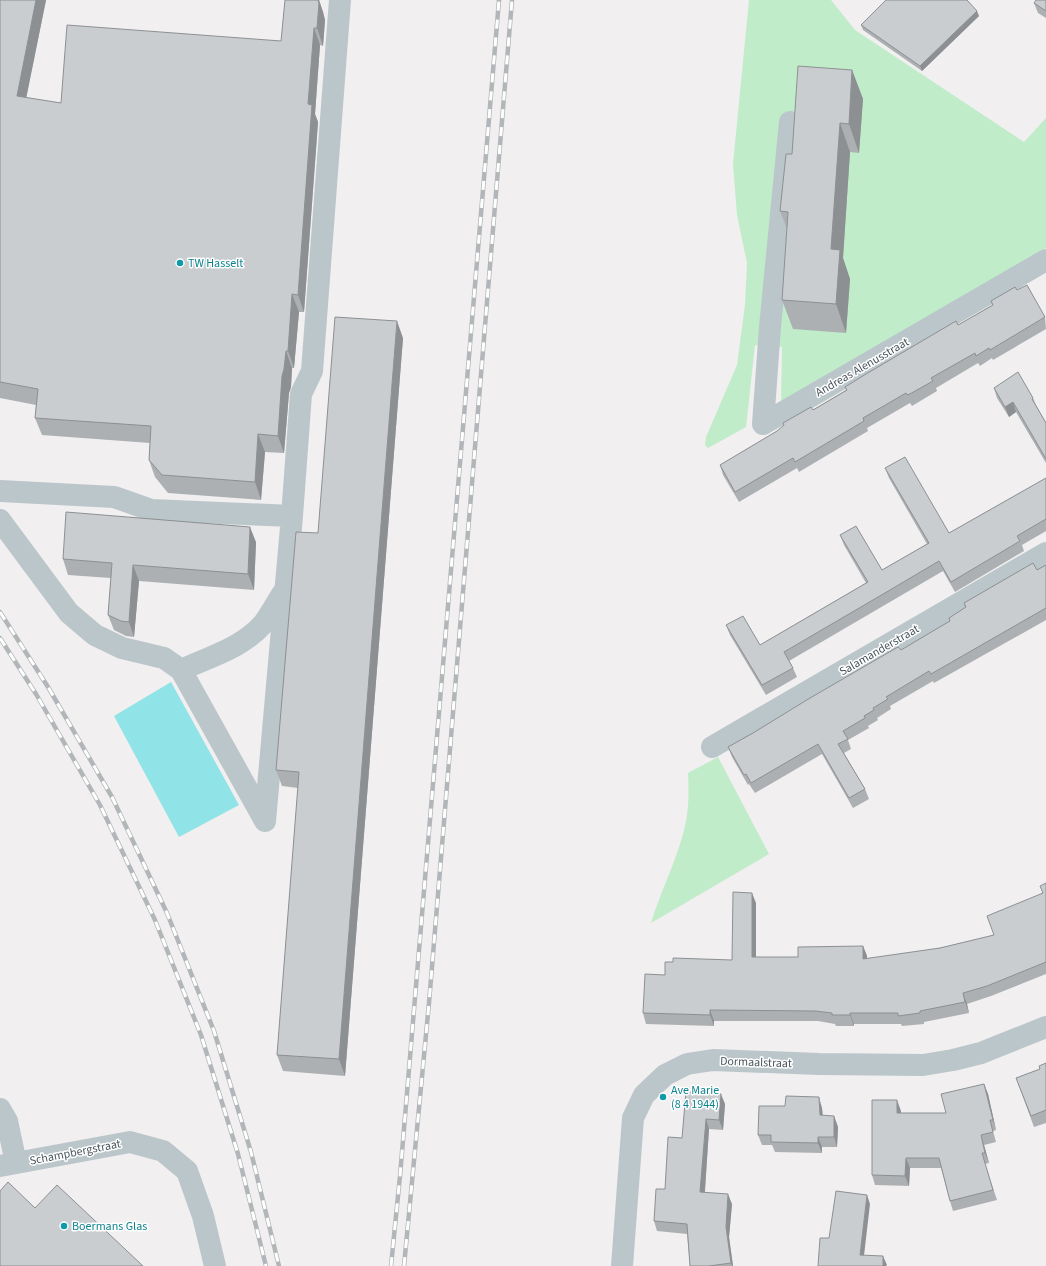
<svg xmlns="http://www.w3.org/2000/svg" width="1046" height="1266" viewBox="0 0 1046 1266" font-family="'Source Sans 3',sans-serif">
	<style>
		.green { fill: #c0ecca }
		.water { fill: #90e3e7 }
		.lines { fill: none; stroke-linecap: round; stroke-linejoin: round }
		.minor { stroke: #bbc6cb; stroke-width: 22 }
		.rail-casing { stroke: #b2b6b9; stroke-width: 4.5 }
		.rail { stroke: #fff; stroke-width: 3; stroke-dasharray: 9; stroke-linecap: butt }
		.wall { fill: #adb0b3 }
		.shaded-wall { fill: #8d9092 }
		.building { fill: #c9cdd0; stroke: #8d9092 }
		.culture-dot { fill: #0f9aa8; stroke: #fff; stroke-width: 1.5 }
		.labels { text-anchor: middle; stroke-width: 3; stroke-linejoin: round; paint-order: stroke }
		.culture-label { font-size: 12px; fill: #0d838f; stroke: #fff; text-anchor: start }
		.street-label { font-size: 12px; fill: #48555b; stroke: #fff }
	</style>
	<rect width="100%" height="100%" fill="#f1efef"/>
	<path class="green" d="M 749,0 L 831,0 L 855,30 L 1024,142 L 1046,118 L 1046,248 L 781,405 L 782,347 L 755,345 L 746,427 L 708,448 L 705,445 L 706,437 L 737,365 L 745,305 L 747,263 L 737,215 L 733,164 Z
		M 718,757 L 769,854 L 651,923 C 660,893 675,864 683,834 C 689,814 689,793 688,773 Z"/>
	<path class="water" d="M 171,682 L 239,805 L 179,837 L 114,716 Z"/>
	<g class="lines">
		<path class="minor" d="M 763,424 L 1046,260
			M 763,424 L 770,327 L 790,122
			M 0,491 L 114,497 L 151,510 L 292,516
			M 0,520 L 69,613 L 95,635 L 122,648 L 164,658 L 181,670 L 265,821
			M 181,670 C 209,657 242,648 263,624 C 271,614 277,601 285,590
			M 712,747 L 1046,553
			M 265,821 L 292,516 L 301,394 L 312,371 L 340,0
			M 0,1109 L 7,1121 L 16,1163
			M 0,1166 L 130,1142 L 163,1151 L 187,1171 L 203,1216 L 215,1266
			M 622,1266 L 633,1118 L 644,1095 L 665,1075 L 687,1064 L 713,1060 L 819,1064 L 923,1065 L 953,1060 L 981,1053 L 1046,1027"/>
		<g class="rail-casing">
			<path id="rail" d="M 0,612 L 48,687 L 112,797 L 167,913 L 214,1031 L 251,1152 L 279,1266
				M 0,638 L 36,694 L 100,805 L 155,920 L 201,1035 L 238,1154 L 266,1266
				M 391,1266 L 400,1176 L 499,0
				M 404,1266 L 429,1003 L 512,0"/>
		</g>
		<use href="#rail" class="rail"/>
	</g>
	<path class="wall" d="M 0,0 L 46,0 L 26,98 L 61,103 L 281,41 L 285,0 L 319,0 L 323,12 L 325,20 L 323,46 L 320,45 L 315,114 L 318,122 L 304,312 L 299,312 L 294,368 L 292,368 L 291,387 L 289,393 L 284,453 L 265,452 L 261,500 L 168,493 L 155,477 L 149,460 L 150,443 L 42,435 L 35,418 L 36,405 L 0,398 Z
		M 1046,0 L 1046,18 L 1038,13 L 1034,3 Z
		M 979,16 L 922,71 L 863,30 L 861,25 Z
		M 852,70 L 863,99 L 859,153 L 850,152 L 843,258 L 850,279 L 846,333 L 793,329 L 782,300 L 787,229 L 780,211 L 792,154 Z
		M 1017,290 L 1045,317 L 1046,329 L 993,360 L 992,358 L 980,366 L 978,363 L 936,388 L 937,391 L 912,406 L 910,403 L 867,428 L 868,431 L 799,472 L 797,468 L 739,502 L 723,475 L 720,465 L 846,390 L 845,387 L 958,325 L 992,305 L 991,301 Z
		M 403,338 L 345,1076 L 283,1071 L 277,1055 L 298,788 L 282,786 L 276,770 L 318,533 Z
		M 994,388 L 1033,398 L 1036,405 L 1046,423 L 1046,463 L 1016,412 L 1009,417 L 997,398 Z
		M 885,468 L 949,533 L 1046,478 L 1046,531 L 1022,545 L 1024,551 L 955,592 L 943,571 L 789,661 L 793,668 L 797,677 L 766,695 L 730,635 L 726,625 L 760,645 L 866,583 L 844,545 L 840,535 L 882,570 L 927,544 L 889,478 Z
		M 256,542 L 254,590 L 139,581 L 134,637 L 126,636 L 114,630 L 108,615 L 111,578 L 68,575 L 63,559 Z
		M 1046,565 L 1046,620 L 934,683 L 933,681 L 890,706 L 891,709 L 877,718 L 878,720 L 868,726 L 869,728 L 848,740 L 851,749 L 844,753 L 865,789 L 869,799 L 853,808 L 822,754 L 755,793 L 749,784 L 748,785 L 732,757 L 728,747 L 901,650 L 950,621 L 949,618 L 965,608 L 964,603 L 1037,570 Z
		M 1046,883 L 1046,974 L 991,996 L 967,1004 L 969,1013 L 924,1022 L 924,1024 L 902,1026 L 901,1024 L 854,1024 L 854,1026 L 836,1026 L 835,1024 L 818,1021 L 714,1021 L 714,1026 L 646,1024 L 643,1013 L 665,975 L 732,960 L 756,903 L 756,957 L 798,957 L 863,946 L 867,956 L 867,959 L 940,948 L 994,935 L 1042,893 Z
		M 1046,1063 L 1046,1123 L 1034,1127 L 1016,1078 L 1040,1069 Z
		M 984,1084 L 988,1094 L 996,1130 L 993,1131 L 996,1142 L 984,1145 L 989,1163 L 985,1164 L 997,1200 L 953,1211 L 950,1201 L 941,1168 L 910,1168 L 909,1186 L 875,1185 L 872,1175 L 901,1111 L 901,1113 L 946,1113 Z
		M 686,1092 L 725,1104 L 723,1130 L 709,1129 L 705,1192 L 732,1204 L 729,1237 L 733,1266 L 690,1266 L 687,1234 L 657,1231 L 654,1221 L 682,1138 Z
		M 822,1108 L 823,1116 L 834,1116 L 838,1127 L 837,1147 L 822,1147 L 822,1153 L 775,1152 L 772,1145 L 762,1145 L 758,1135 Z"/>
	<path class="shaded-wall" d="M 36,0 L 46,0 L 23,114 L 17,96 Z
		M 318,0 L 319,0 L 323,12 L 325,20 L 323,46 L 317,28 Z
		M 977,11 L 979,16 L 922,71 L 920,66 Z
		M 314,28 L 320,45 L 315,114 L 318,122 L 304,312 L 298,295 L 308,104 Z
		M 852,70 L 863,99 L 859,153 L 849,124 Z
		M 840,123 L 850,152 L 843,258 L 850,279 L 846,333 L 836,304 L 831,249 Z
		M 292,294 L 299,312 L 294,368 L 288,351 Z
		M 397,321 L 403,338 L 345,1076 L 339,1059 Z
		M 286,351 L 292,368 L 291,387 L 289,393 L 284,453 L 278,436 L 282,376 Z
		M 1013,402 L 1016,412 L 1009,417 L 1005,407 Z
		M 258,434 L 265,452 L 261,500 L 255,482 Z
		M 250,527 L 256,542 L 254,590 L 248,574 Z
		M 133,565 L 139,581 L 134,637 L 129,622 Z
		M 752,893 L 756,903 L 756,967 L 752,957 Z
		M 863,946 L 867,956 L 867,970 L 863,959 Z
		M 963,993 L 967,1004 L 969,1013 L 965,1002 Z
		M 710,1010 L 714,1021 L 714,1026 L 710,1015 Z
		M 850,1013 L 854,1024 L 854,1026 L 850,1015 Z
		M 984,1084 L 988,1094 L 996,1130 L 993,1120 Z
		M 721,1094 L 725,1104 L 723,1130 L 719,1120 Z
		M 819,1097 L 822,1108 L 823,1125 L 820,1115 Z
		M 897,1100 L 901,1111 L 901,1123 L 897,1113 Z
		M 834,1116 L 838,1127 L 837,1147 L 834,1137 Z
		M 706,1119 L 709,1129 L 704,1202 L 700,1192 Z
		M 981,1135 L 984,1145 L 989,1163 L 985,1153 Z
		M 818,1137 L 822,1147 L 822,1153 L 818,1143 Z
		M 906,1158 L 910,1168 L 909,1186 L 905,1176 Z
		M 728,1194 L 732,1204 L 729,1237 L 733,1266 L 732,1266 L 731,1263 L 726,1227 Z
		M 867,1195 L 870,1204 L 863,1264 L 860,1255 Z
		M 883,1256 L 887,1265 L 886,1266 L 883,1266 Z"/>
	<path class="building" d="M 0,0 L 36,0 L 17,96 L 61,103 L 67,25 L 281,41 L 285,0 L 318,0 L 319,3 L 317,28 L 314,28 L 308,104 L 312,105 L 298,295 L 292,294 L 288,351 L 286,351 L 284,369 L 282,376 L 278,436 L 258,434 L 255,482 L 162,475 L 149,460 L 151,426 L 35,418 L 38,389 L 0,382 Z
		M 886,0 L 967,0 L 977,11 L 920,66 L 861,25 Z
		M 1036,0 L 1046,0 L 1046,11 L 1034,3 Z
		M 798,66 L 852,70 L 849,124 L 840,123 L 831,249 L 840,250 L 836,304 L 782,300 L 788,212 L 780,211 L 786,154 L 792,154 Z
		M 1027,285 L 1045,317 L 990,350 L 989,348 L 976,356 L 975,353 L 931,378 L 933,381 L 908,395 L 906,393 L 863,418 L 864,421 L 795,462 L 793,458 L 735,492 L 720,465 L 777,431 L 784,425 L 783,423 L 811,407 L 813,410 L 847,390 L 845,387 L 866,374 L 956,321 L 958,325 L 993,305 L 991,301 L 1015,287 L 1017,290 Z
		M 335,317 L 397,321 L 339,1059 L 277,1055 L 299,772 L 276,770 L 296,532 L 318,533 Z
		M 1018,372 L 1033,398 L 1032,399 L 1046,423 L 1046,459 L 1013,402 L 1005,407 L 994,388 Z
		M 905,457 L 949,533 L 1046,478 L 1046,519 L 1017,536 L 1020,541 L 951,582 L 939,561 L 890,590 L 784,652 L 793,668 L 762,685 L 726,625 L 743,616 L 760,645 L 868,582 L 840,535 L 856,526 L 882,570 L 929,543 L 885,468 Z
		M 66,512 L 250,527 L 248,574 L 133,565 L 129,622 L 121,621 L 108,615 L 112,563 L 63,559 Z
		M 1033,563 L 1037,570 L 1046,565 L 1046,608 L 931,674 L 929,671 L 886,697 L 888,699 L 873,708 L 874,710 L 864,716 L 865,718 L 843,731 L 848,739 L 838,744 L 865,789 L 849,798 L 818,744 L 751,783 L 746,774 L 744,775 L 728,747 L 753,733 L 810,698 L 898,647 L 901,650 L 938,628 L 950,621 L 949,618 L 966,607 L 964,603 Z
		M 1046,883 L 1046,962 L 987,986 L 963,993 L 965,1002 L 920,1011 L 920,1013 L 898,1016 L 898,1013 L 850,1013 L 850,1015 L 832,1015 L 832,1013 L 815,1011 L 710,1010 L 710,1015 L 643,1013 L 645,974 L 665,975 L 665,962 L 673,962 L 673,958 L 732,960 L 733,892 L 752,893 L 752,957 L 798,957 L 798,947 L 863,946 L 863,959 L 940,948 L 994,935 L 987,916 L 1043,893 L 1040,886 Z
		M 1046,1063 L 1046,1110 L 1031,1116 L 1016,1078 L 1040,1069 L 1039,1066 Z
		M 984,1084 L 993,1120 L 990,1120 L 993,1132 L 981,1135 L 985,1153 L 982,1153 L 993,1190 L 950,1201 L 939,1158 L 906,1158 L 905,1176 L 872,1175 L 872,1100 L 897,1100 L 897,1113 L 946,1113 L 941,1094 Z
		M 686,1092 L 721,1094 L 719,1120 L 706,1119 L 700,1192 L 728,1194 L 726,1227 L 731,1263 L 709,1266 L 690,1266 L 687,1224 L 654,1221 L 656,1189 L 665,1189 L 668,1137 L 682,1138 Z
		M 786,1096 L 819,1097 L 820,1115 L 834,1116 L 834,1137 L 818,1137 L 818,1143 L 771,1142 L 771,1135 L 758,1135 L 759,1106 L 785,1106 Z
		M 8,1182 L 35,1208 L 57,1185 L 143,1266 L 0,1266 L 0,1191 Z
		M 836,1191 L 867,1195 L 860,1255 L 883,1256 L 883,1266 L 818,1266 L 820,1238 L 829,1238 Z"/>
	<g class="culture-dot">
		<circle cx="180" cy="263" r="4"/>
		<circle cx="663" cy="1097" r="4"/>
		<circle cx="64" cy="1226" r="4"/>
	</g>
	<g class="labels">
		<g class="culture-label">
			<text x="188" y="267">TW Hasselt</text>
			<text x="671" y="1094">Ave Marie<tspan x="671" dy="14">(8 4 1944)</tspan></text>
			<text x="72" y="1230">Boermans Glas</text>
		</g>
		<g class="street-label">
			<text transform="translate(862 367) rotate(-30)" y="4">Andreas Alenusstraat</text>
			<text transform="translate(879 650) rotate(-30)" y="4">Salamanderstraat</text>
			<text transform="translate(756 1062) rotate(2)" y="4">Dormaalstraat</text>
			<text transform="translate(75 1152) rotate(-11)" y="4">Schampbergstraat</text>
		</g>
	</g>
</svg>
